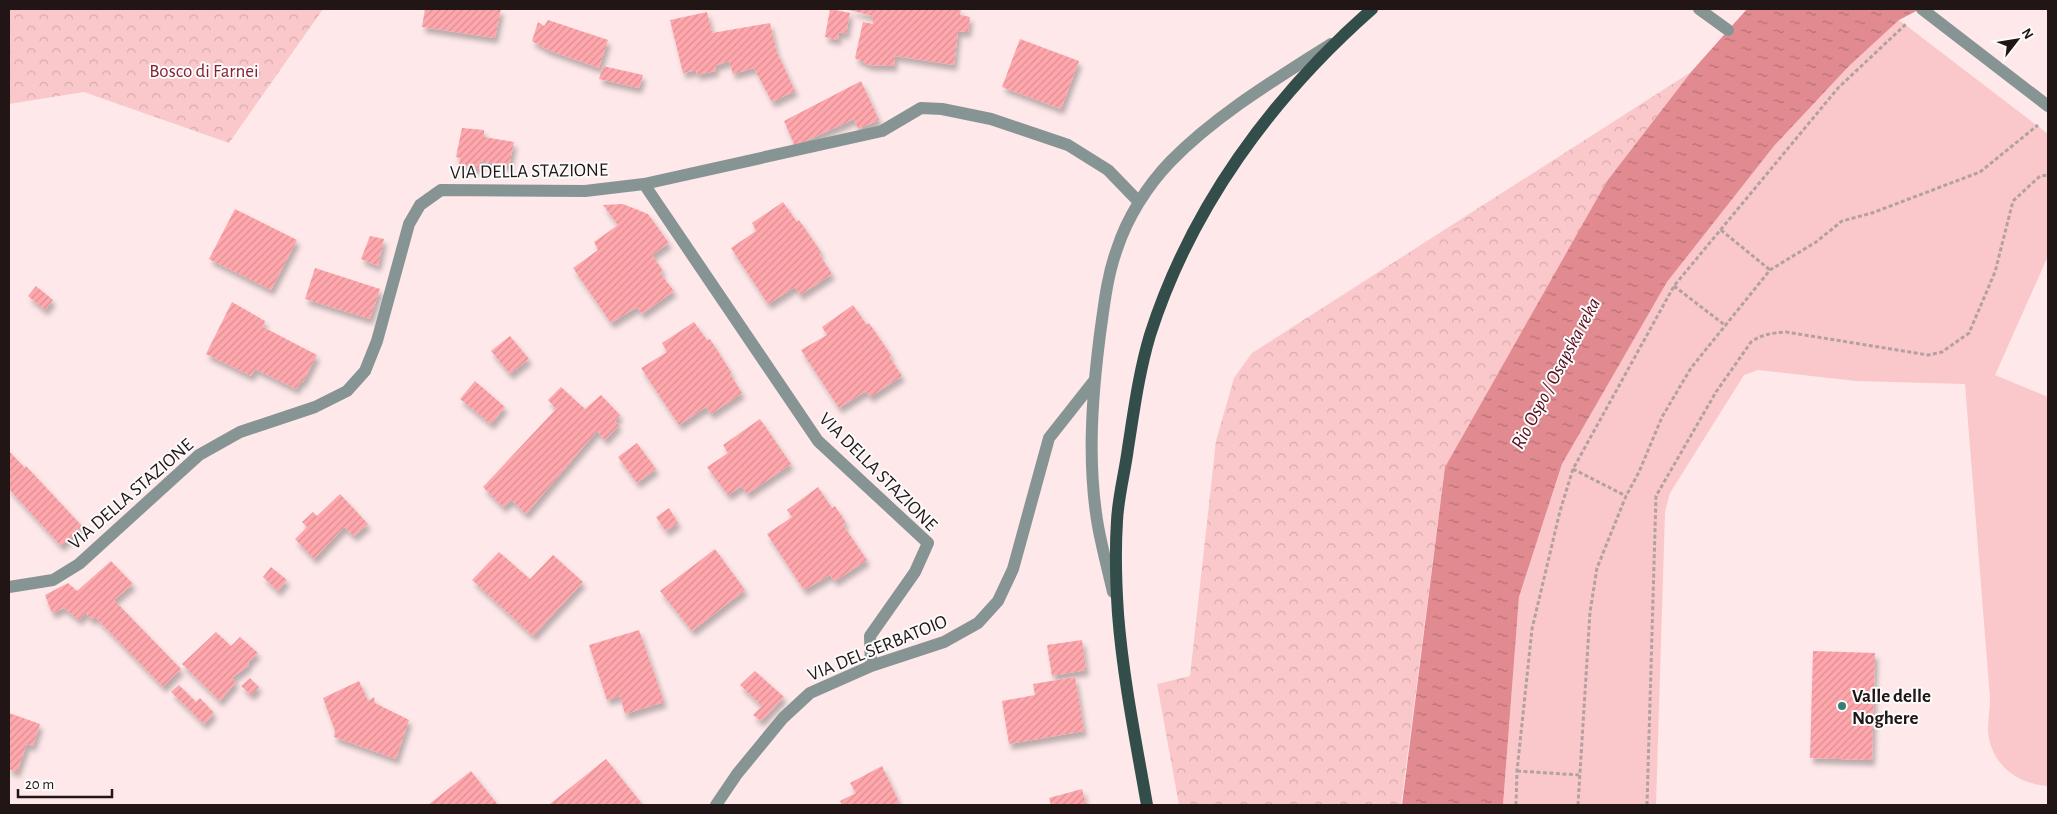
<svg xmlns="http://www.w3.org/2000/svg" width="2057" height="814" viewBox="0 0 2057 814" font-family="'Alegreya Sans',sans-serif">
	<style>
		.grass { fill: #fac8ca }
		.forest { fill: url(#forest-crowns) }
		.water { fill: url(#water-ripples) }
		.building { fill: url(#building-hatch); filter: url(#shadow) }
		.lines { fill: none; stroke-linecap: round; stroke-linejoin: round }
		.path { stroke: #b3a1a1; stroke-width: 3; stroke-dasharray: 4 2.5; stroke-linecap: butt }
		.minor { stroke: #869593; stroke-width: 12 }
		.major { stroke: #324d4a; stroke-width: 12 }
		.poi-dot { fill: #367e78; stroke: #fbfbfb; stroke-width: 2 }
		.labels { text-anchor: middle; stroke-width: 4; stroke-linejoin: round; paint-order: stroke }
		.park-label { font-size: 19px; fill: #852132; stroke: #fbfbfb }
		.street-label { font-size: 19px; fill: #211515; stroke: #fbfbfb }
		.poi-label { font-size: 19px; font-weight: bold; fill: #211515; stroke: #fbfbfb; text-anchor: start }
		.water-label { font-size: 20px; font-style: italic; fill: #590d1c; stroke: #fbfbfb }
	</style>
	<defs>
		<pattern id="forest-crowns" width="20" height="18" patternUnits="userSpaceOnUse" patternTransform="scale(1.25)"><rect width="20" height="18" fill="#fac8ca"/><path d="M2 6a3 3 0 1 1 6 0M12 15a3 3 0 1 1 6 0" fill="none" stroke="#d6abad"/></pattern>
		<pattern id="water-ripples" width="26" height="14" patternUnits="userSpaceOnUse" patternTransform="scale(1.25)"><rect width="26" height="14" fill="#e18b91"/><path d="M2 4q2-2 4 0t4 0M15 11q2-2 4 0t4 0" fill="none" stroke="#b67075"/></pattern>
		<pattern id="building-hatch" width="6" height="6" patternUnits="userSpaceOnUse" patternTransform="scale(1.25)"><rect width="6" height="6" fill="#ffa7ac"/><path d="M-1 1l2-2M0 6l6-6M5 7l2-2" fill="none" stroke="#da8f93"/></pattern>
		<filter id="shadow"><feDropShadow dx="3" dy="5.5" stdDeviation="2.5" flood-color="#0004"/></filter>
	</defs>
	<rect width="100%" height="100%" fill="#fee8e9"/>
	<path class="grass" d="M 1899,20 L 2048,134 L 2048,256 L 1995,375 L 2048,397 L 2048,786 C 2017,784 1990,764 1988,730 C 1988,720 1990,709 1990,698 L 1965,384 L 1856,381 L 1758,370 L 1744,375 L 1670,493 L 1665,512 L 1656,805 L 1503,805 L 1519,597 L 1562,464 L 1667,282 L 1774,146 L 1849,66 Z"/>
	<path class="forest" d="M 9,9 L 323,9 L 229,143 L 84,92 L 9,104 Z
		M 1691,72 L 1607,181 L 1445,467 L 1401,805 L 1179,805 L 1157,684 L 1190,676 L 1216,441 L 1234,378 L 1252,353 Z"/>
	<path class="water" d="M 1747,9 L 1920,9 L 1899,20 L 1849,66 L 1774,146 L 1667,282 L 1562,464 L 1519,597 L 1503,805 L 1402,805 L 1445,467 L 1607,181 L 1691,72 Z"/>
	<path class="building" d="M 425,9 L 501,9 L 495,38 L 422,27 Z
		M 830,9 L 850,13 L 846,34 L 839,32 L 838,40 L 825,37 Z
		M 846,9 L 961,9 L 960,15 L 970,17 L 968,32 L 958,31 L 954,65 L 895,56 L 894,66 L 869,65 L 855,58 L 863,22 L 873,24 L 872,16 Z
		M 707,12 L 712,33 L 770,23 L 776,50 L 795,91 L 772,102 L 754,68 L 733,74 L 729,61 L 715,66 L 716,71 L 696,75 L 697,70 L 683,73 L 670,20 Z
		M 548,20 L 608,40 L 599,68 L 548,50 L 532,41 L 538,22 L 544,26 Z
		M 1020,39 L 1079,61 L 1061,109 L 1002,87 Z
		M 603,66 L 643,75 L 639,88 L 599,79 Z
		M 861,81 L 879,120 L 858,129 L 854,119 L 795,146 L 784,121 Z
		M 462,128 L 484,130 L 484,137 L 514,142 L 509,166 L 480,161 L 479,169 L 459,166 L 460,158 L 456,157 Z
		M 783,202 L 797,222 L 799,220 L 821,252 L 819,254 L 832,274 L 800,295 L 795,287 L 768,304 L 731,248 L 756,231 L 752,223 Z
		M 623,204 L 648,214 L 669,243 L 652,255 L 663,271 L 660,273 L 674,291 L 642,314 L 637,307 L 611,323 L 573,268 L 598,250 L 594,242 L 618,225 L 603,205 Z
		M 235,209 L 297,240 L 271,290 L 209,259 Z
		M 370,236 L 384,239 L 378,266 L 361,259 Z
		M 315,268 L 380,289 L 370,319 L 305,299 Z
		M 36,286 L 53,300 L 45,310 L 28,296 Z
		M 232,302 L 265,321 L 263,327 L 317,355 L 303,382 L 301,381 L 296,389 L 255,369 L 251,376 L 206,354 Z
		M 853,305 L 867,325 L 869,323 L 891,355 L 889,356 L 902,376 L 870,397 L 866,391 L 839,408 L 801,350 L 827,335 L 822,327 Z
		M 694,322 L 707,340 L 710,339 L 731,372 L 730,374 L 742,393 L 711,414 L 706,407 L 679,425 L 641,368 L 667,352 L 662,343 Z
		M 510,336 L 529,359 L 510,374 L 491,351 Z
		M 475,381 L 505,407 L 491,424 L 460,399 Z
		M 561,387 L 585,409 L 601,395 L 620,415 L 615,421 L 619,425 L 605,440 L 597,431 L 526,514 L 511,500 L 503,507 L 483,487 L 556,409 L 548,400 Z
		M 760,419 L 791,464 L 747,494 L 742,486 L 728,495 L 707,467 L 728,453 L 723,445 Z
		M 637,443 L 656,469 L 637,483 L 618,457 Z
		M 9,451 L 25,468 L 26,466 L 82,526 L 61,546 L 9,489 Z
		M 818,487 L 832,508 L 835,506 L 846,523 L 843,525 L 867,560 L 835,581 L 830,575 L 804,590 L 767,534 L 792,517 L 787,510 Z
		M 340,494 L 368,524 L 354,536 L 344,527 L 314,559 L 295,539 L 307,527 L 302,522 L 313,512 L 317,516 Z
		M 669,508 L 678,523 L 666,531 L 656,517 Z
		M 715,549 L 745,590 L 692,631 L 660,591 Z
		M 499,552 L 530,579 L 553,555 L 583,582 L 533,636 L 472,580 Z
		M 111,561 L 133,584 L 114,600 L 181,669 L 163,687 L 95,617 L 92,620 L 85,613 L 79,620 L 64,608 L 52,613 L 45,595 L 68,583 L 77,591 Z
		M 271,567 L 287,580 L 278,591 L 263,577 Z
		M 639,630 L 664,702 L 625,714 L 620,696 L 607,700 L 589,645 Z
		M 216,632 L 231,646 L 240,637 L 258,653 L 248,663 L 249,665 L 232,678 L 236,682 L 220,701 L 182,664 Z
		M 1082,640 L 1086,670 L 1052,676 L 1047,645 Z
		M 1813,651 L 1875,653 L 1872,760 L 1810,758 Z
		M 755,671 L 784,697 L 761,721 L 753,715 L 762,706 L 740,685 Z
		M 1075,677 L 1084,731 L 1009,744 L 1002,701 L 1035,695 L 1033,684 Z
		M 250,678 L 259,687 L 251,695 L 241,686 Z
		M 359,681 L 368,701 L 374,697 L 375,703 L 409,720 L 396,759 L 334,737 L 335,731 L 323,698 Z
		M 179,685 L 196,702 L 200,698 L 214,713 L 204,724 L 171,692 Z
		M 9,713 L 40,724 L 33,746 L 27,744 L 17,772 L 9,769 Z
		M 606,759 L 643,805 L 551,805 L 550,804 Z
		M 882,766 L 899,802 L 895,805 L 842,805 L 840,801 L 856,793 L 850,783 Z
		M 471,771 L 498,805 L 428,805 Z
		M 1082,789 L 1086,805 L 1051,805 L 1049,798 Z"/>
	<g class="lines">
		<path class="path" d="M 1721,230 L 1770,270
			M 1674,286 L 1726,326
			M 1573,469 L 1626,496
			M 1517,771 L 1579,775
			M 1516,805 L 1517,771 L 1532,629 L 1560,511 L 1573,469 L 1674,286 L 1838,88 L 1906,24
			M 1578,805 L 1590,612 L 1597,568 L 1626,496 L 1639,472 L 1662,417 L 1691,368 L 1770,270 L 1816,242 L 1842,221 L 1872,213 L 1980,172 L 2038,125
			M 1647,805 L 1656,496 L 1716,392 L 1751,342 C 1762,334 1773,333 1786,332 L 1928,355 L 1942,352 L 1969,333 L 1995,272 L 2013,201 L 2040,176 L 2048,175"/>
		<path class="minor" d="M 1699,9 L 1728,30
			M 1922,9 L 2048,106
			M 644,184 L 818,441 L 928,543 L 915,572 L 870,636 L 871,666
			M 9,587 L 53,580 L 79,564 L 199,455 L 240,432 L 315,407 L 347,391 L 365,371 L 377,341 L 409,224 L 420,205 L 441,190 L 585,191 L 644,184 L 882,131 L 921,108 L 942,109 L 991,119 L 1068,145 L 1108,170 L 1139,202
			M 1113,592 C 1108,570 1102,548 1098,526 C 1087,463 1092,397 1100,334 C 1104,306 1107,276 1117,249 C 1127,218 1147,186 1170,162 C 1216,115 1276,79 1331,44
			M 716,805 L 737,774 L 783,718 L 810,693 L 871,666 L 944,642 L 978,623 L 998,601 L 1013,569 L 1049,438 L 1094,381"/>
		<path class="major" d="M 1147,805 C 1136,742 1123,678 1118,614 C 1116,584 1115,551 1117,521 C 1118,497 1125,472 1128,448 C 1134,410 1139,372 1150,335 C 1191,207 1272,97 1372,9"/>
	</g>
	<circle class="poi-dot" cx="1842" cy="706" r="5"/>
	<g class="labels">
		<g class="park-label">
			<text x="204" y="77">Bosco di Farnei</text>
		</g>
		<g class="street-label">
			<text transform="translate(529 170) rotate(-1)" y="7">VIA DELLA STAZIONE</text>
			<text transform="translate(879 471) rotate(45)" y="7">VIA DELLA STAZIONE</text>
			<text transform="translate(130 493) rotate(-41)" y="7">VIA DELLA STAZIONE</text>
			<text transform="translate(877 647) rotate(-22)" y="7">VIA DEL SERBATOIO</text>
		</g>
		<g class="poi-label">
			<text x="1852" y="702">Valle delle<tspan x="1852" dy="22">Noghere</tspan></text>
		</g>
		<g class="water-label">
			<text transform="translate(1555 373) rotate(-62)" y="7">Rio Ospo / Osapska reka</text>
		</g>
	</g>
	<rect width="2057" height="814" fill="none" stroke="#211515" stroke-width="20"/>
	<g transform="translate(2017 40) rotate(59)" stroke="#fbfbfb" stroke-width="4" paint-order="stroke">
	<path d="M0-4L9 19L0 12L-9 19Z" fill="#211515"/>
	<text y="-8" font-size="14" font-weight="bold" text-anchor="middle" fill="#211515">N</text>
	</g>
	<path d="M18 789v8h94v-8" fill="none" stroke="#211515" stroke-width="2.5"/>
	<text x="25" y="789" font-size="15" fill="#211515" stroke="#fbfbfb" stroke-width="4" paint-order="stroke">20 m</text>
</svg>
